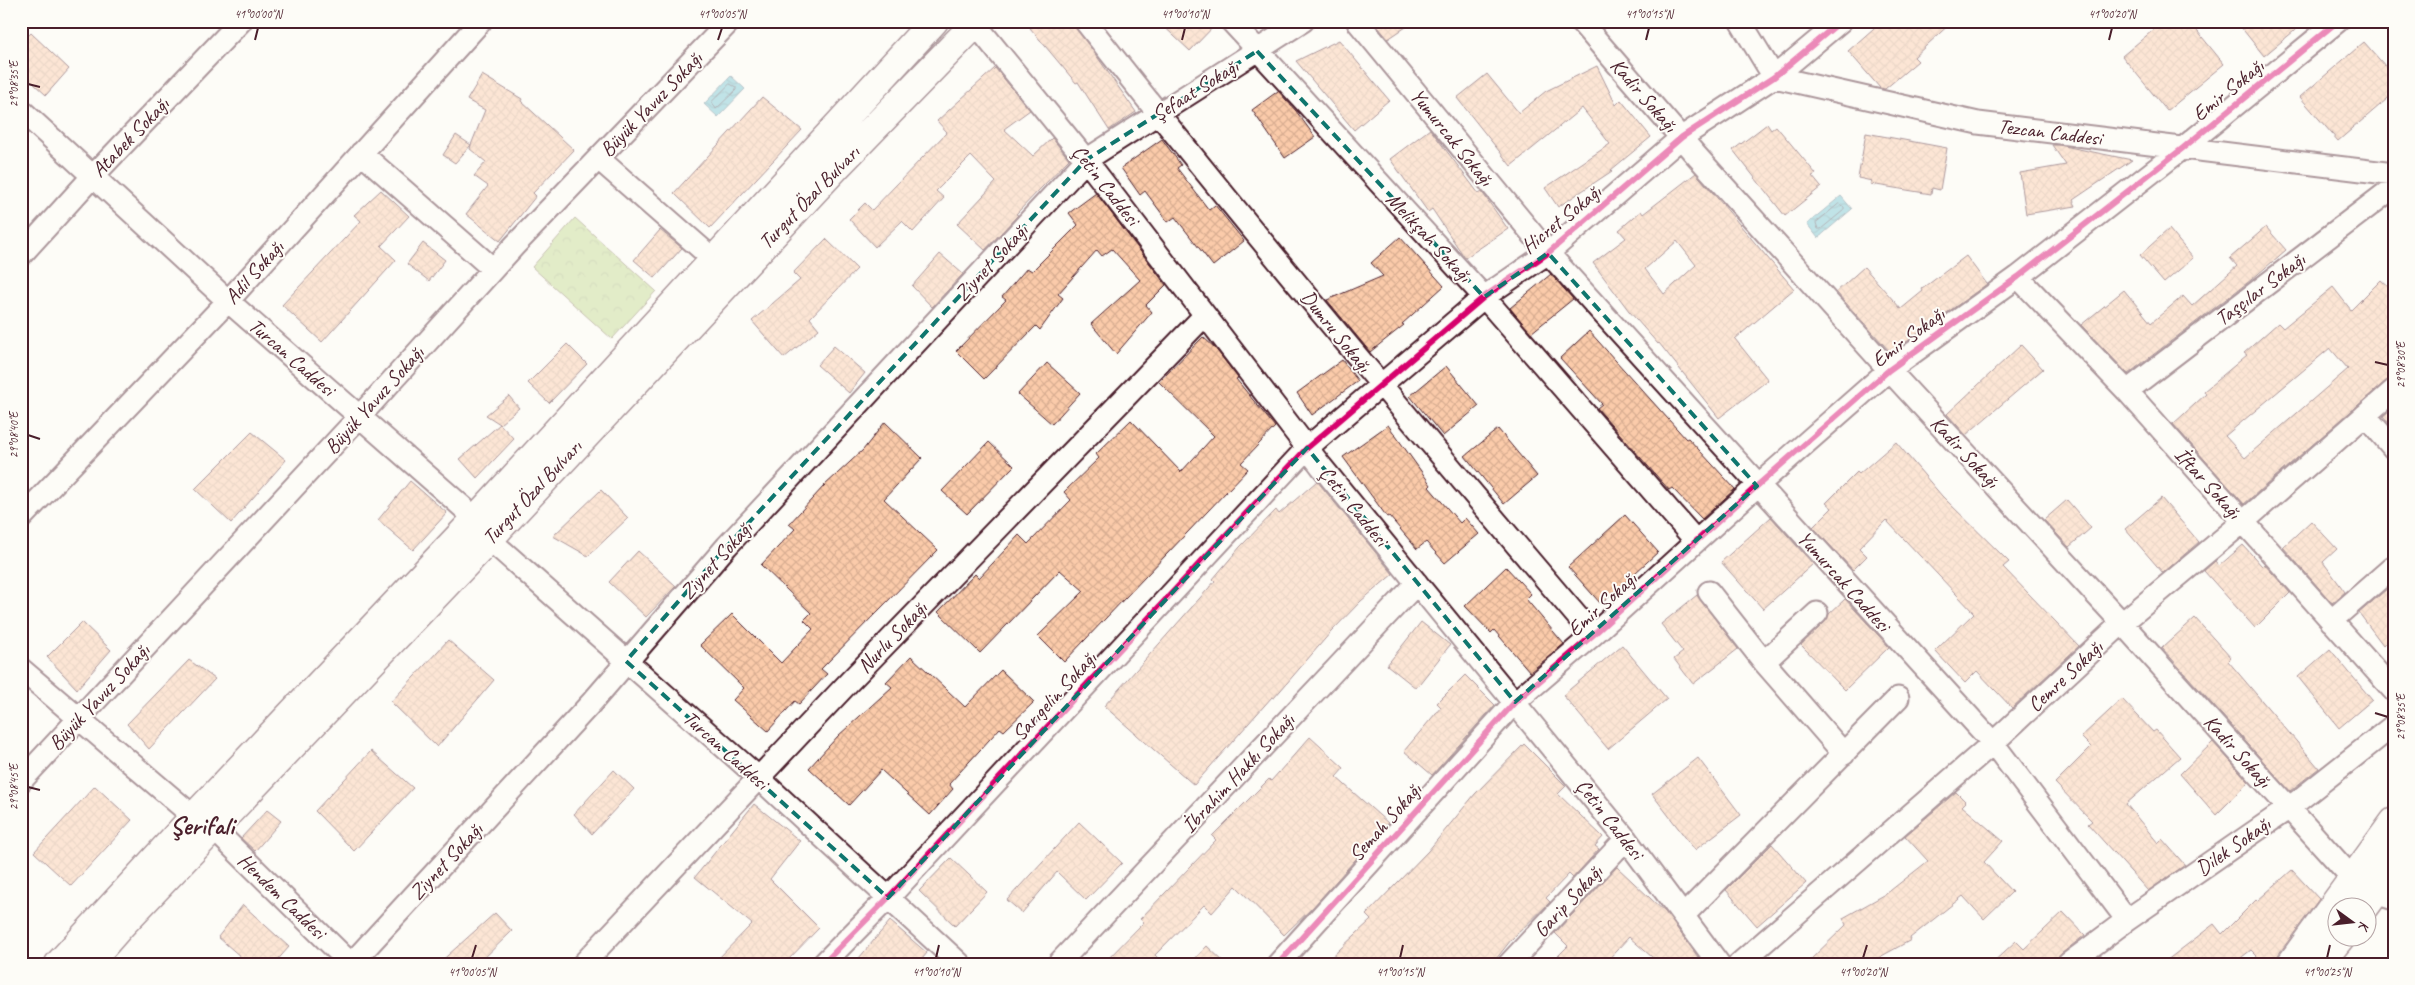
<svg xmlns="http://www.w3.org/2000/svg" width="2415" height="985" viewBox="0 0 2415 985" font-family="Caveat,sans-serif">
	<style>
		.park { fill: url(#park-crowns); stroke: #867c5d }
		.water { fill: url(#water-waves); stroke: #658390 }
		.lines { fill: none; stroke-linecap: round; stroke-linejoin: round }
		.shore { stroke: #5c626e; stroke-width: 1 }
		.building { fill: url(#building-cross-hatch); stroke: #4a1f2b; fill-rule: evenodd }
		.minor-casing { stroke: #4a1f2b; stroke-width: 25 }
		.major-casing { stroke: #4a1f2b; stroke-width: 31 }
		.minor { stroke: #fdfcf7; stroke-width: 21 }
		.major { stroke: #fdfcf7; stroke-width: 28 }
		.cycleway-casing { stroke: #fdfcf7; stroke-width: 9 }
		.cycleway { stroke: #d6006c; stroke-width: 6 }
		.marked { fill: none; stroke: #0f766e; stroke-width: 4; stroke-dasharray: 10 6; stroke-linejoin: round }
		.ticks { fill: none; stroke: #4a1f2b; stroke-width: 2 }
		.labels { text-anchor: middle; stroke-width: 4; stroke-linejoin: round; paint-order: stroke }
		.street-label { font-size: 21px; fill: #4a1f2b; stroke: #fdfcf7 }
		.district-label { font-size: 26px; font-weight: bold; fill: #4a1f2b; stroke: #fdfcf7 }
		.neatline { fill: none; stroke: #4a1f2b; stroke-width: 2 }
		.ticks-label { font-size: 12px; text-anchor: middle; fill: #4a1f2b }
	</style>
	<defs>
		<pattern id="park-crowns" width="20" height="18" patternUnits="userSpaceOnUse" patternTransform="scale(1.25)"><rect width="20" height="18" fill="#c1d98f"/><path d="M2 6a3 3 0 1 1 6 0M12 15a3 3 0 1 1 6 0" fill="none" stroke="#a7ba7c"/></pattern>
		<pattern id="water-waves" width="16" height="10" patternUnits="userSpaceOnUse" patternTransform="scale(1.25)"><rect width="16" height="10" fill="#77c6d3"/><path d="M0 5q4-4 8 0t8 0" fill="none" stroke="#64a0ab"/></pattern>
		<pattern id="building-cross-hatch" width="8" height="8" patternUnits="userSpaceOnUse" patternTransform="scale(1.25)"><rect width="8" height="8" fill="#fbcbaa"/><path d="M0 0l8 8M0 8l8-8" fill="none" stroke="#d9ae92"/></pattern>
	</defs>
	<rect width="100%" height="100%" fill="#fdfcf7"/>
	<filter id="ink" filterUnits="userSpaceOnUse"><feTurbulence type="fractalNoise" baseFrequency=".02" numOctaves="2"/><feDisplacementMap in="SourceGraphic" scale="10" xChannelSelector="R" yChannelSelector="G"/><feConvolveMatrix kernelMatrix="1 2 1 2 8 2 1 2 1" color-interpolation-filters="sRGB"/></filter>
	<g filter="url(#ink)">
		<path class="park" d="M 575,218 L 656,291 L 612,339 L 532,267 Z"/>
		<path class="water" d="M 731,76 L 745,89 L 718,117 L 704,104 Z
			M 1841,196 L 1852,209 L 1818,238 L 1807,224 Z"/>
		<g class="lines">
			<path class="shore" d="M 730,84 L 736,87 L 736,90 L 716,109 L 712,102 Z
				M 1839,204 L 1844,207 L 1844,210 L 1821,229 L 1818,229 L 1816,223 Z"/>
		</g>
		<path class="building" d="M 1039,21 L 1072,21 L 1136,112 L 1109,130 L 1078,82 L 1076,83 L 1030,28 Z
			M 1158,21 L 1219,21 L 1190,51 Z
			M 1373,21 L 1415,21 L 1388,39 Z
			M 1882,21 L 1953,21 L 1914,57 L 1918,61 L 1885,89 L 1880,88 L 1848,51 Z
			M 2164,21 L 2189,21 L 2224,64 L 2167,111 L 2122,56 Z
			M 2236,21 L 2306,21 L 2264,56 Z
			M 31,33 L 69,69 L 46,95 L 21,72 L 21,43 Z
			M 1339,40 L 1389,100 L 1354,130 L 1296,61 Z
			M 2364,42 L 2394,76 L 2394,93 L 2338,141 L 2300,97 Z
			M 1597,66 L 1616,105 L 1621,100 L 1651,137 L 1611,170 L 1612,171 L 1558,207 L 1545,188 L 1610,144 L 1582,108 L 1511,166 L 1457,98 L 1487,74 L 1519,113 L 1546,91 Z
			M 995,68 L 1030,110 L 1004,129 L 1033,156 L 1052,138 L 1069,159 L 1016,214 L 1018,215 L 985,250 L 957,224 L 996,182 L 971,156 L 936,191 L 944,198 L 913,232 L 902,221 L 875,247 L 849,219 L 865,203 L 872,210 L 947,132 L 937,121 Z
			M 482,75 L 522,99 L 521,101 L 574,150 L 533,193 L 536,196 L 500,241 L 466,214 L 488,186 L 474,176 L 486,162 L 470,149 L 471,145 L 455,163 L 443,155 L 456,135 L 471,145 L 485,110 L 467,100 Z
			M 1278,91 L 1296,111 L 1315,137 L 1285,158 L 1252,110 Z
			M 762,97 L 802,130 L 710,228 L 674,193 Z
			M 1767,124 L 1771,130 L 1776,126 L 1816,174 L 1812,176 L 1821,187 L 1785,216 L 1733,150 Z
			M 1430,129 L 1479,194 L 1482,192 L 1486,198 L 1508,229 L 1465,258 L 1432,209 L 1428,212 L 1390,159 Z
			M 1866,133 L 1947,148 L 1940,190 L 1932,188 L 1931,194 L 1870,184 L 1872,181 L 1858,178 Z
			M 1162,139 L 1181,165 L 1177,168 L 1209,210 L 1215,205 L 1244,241 L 1213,266 L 1175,217 L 1168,222 L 1145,191 L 1140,195 L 1121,168 Z
			M 2052,145 L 2059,145 L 2132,160 L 2073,200 L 2076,206 L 2026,214 L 2020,173 L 2066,165 Z
			M 1696,173 L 1794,289 L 1735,339 L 1768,380 L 1719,418 L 1659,343 L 1658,344 L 1629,311 L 1593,263 L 1626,238 L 1619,230 L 1641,211 L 1643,214 ZM 1677,241 L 1696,265 L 1664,294 L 1645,269 Z
			M 381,190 L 409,216 L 381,246 L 396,260 L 322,342 L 282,305 L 361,221 L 354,215 Z
			M 1096,193 L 1166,285 L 1146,305 L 1152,312 L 1116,354 L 1091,324 L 1140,280 L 1112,249 L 1102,256 L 1097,250 L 1058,294 L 1063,298 L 1040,330 L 1036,326 L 984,379 L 956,351 L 1006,300 L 1002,297 L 1027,268 L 1032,271 L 1078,225 L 1069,213 Z
			M 2266,227 L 2286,250 L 2251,280 L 2128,374 L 2081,325 L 2124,290 L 2151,323 L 2183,296 L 2192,306 L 2237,266 L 2230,258 Z
			M 2169,229 L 2193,258 L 2164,283 L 2140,255 Z
			M 660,230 L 682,248 L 655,278 L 634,260 Z
			M 1400,237 L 1444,286 L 1402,324 L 1404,325 L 1370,352 L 1327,300 L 1383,276 L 1371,263 Z
			M 826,239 L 857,269 L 810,318 L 819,329 L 784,358 L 752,321 L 800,280 L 793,273 Z
			M 423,243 L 445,260 L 429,281 L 407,264 Z
			M 940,254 L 963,274 L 932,307 L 912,286 Z
			M 1966,256 L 1987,284 L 1891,353 L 1836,292 L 1864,267 L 1901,309 L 1923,291 L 1922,289 Z
			M 1551,274 L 1573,299 L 1531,333 L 1510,308 Z
			M 2381,280 L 2394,292 L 2394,378 L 2386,381 L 2244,504 L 2173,424 L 2206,394 L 2204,391 L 2247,355 L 2244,353 L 2278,323 L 2283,328 L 2333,287 L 2351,310 ZM 2330,348 L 2348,369 L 2245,458 L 2225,436 Z
			M 1589,331 L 1686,439 L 1688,438 L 1735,489 L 1702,519 L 1672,488 L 1669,490 L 1597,408 L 1602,404 L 1560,358 Z
			M 1203,337 L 1215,348 L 1238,378 L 1236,379 L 1275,427 L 1241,463 L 1248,469 L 1064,662 L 1038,636 L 1084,591 L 1060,570 L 980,653 L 938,612 L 975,574 L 979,578 L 1019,535 L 1028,544 L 1071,500 L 1064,492 L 1099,458 L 1096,454 L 1131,420 L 1181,472 L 1214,436 L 1159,382 Z
			M 567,344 L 587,364 L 549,403 L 528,383 Z
			M 2021,345 L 2043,369 L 1966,435 L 1947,414 Z
			M 834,346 L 865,373 L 849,393 L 817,365 Z
			M 1342,360 L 1358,381 L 1312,415 L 1297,393 Z
			M 1047,363 L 1080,393 L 1052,424 L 1018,394 Z
			M 1446,366 L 1479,406 L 1443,436 L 1410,396 Z
			M 509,396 L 519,408 L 500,424 L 486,415 Z
			M 2394,407 L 2394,429 L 2383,416 Z
			M 885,422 L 922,458 L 884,499 L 938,550 L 821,669 L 827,674 L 799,704 L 795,701 L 768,731 L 733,700 L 744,688 L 700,645 L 732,614 L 781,663 L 813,629 L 804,620 L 811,613 L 761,565 L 795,529 L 789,524 L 824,486 L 863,450 Z
			M 500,424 L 514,439 L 477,478 L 460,459 Z
			M 1388,425 L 1431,485 L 1429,487 L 1460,523 L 1465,518 L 1479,534 L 1445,563 L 1426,542 L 1417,549 L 1389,516 L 1387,517 L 1343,457 Z
			M 1498,429 L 1537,476 L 1504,504 L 1465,456 Z
			M 252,432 L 286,460 L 231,523 L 195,489 Z
			M 989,442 L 1014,466 L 967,514 L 942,491 Z
			M 1896,442 L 1942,496 L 2009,562 L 2003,567 L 2079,646 L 2012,708 L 1977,671 L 1965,683 L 1935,651 L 1974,613 L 1886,520 L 1859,548 L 1867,556 L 1853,570 L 1813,527 L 1832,508 L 1826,503 L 1857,472 L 1859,474 Z
			M 410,481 L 447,513 L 413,550 L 378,520 Z
			M 1317,481 L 1393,574 L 1361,601 L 1331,632 L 1274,698 L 1272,697 L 1194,785 L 1104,706 L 1215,581 L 1213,579 L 1240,547 L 1276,510 L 1279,514 Z
			M 601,490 L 628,518 L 588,556 L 553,536 Z
			M 2161,498 L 2199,542 L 2163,573 L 2125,529 Z
			M 2067,500 L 2091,528 L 2069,547 L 2044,520 Z
			M 1625,515 L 1658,552 L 1601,604 L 1568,567 Z
			M 1771,517 L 1813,564 L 1763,609 L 1721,562 Z
			M 2311,521 L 2337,549 L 2323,562 L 2345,592 L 2332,603 L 2283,547 Z
			M 2243,545 L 2262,566 L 2264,564 L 2290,593 L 2255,628 L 2204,571 L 2215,561 L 2219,566 Z
			M 638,551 L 676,586 L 646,617 L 609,582 Z
			M 1506,567 L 1531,594 L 1526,599 L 1564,644 L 1530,672 L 1494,630 L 1491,633 L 1465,606 Z
			M 2394,583 L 2394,634 L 2383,645 L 2359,613 Z
			M 1697,595 L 1738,649 L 1693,684 L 1674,659 L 1683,652 L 1661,624 Z
			M 1845,599 L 1889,647 L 1845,690 L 1801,645 L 1825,622 L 1829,614 Z
			M 2195,618 L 2231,658 L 2228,661 L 2319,768 L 2290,791 L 2162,648 Z
			M 82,622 L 111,650 L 77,689 L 47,657 Z
			M 1421,622 L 1450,645 L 1416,688 L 1387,665 Z
			M 448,640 L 494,680 L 437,747 L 391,702 Z
			M 1622,645 L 1667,699 L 1608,749 L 1563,695 Z
			M 2330,649 L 2372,700 L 2339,728 L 2298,677 Z
			M 911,656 L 965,707 L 1001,670 L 1034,702 L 1004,731 L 1000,728 L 949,784 L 953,789 L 930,815 L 881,770 L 849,805 L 809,768 L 838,736 L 892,687 L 886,682 Z
			M 189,660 L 215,679 L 149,749 L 127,724 Z
			M 1465,675 L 1495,705 L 1432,775 L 1404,751 L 1441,707 L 1437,703 Z
			M 2122,699 L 2153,732 L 2156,730 L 2180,757 L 2126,804 L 2158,843 L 2162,839 L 2185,865 L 2148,891 L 2088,824 L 2092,821 L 2055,783 L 2091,747 L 2081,737 Z
			M 1310,737 L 1344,768 L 1336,777 L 1388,823 L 1313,907 L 1284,935 L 1236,886 L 1212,913 L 1204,905 L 1155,955 L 1164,964 L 1103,964 L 1144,922 L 1140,919 L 1216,840 L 1212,836 L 1269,779 L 1271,781 Z
			M 2213,742 L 2249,782 L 2216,815 L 2180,774 Z
			M 1524,744 L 1566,786 L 1558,794 L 1603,837 L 1595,846 L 1599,849 L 1573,878 L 1569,874 L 1546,898 L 1550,902 L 1511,940 L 1492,964 L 1324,964 L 1371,920 L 1366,915 L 1428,851 L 1475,794 Z
			M 371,751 L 413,788 L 354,851 L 315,811 Z
			M 1698,758 L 1741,815 L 1695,850 L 1652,794 Z
			M 614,770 L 634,789 L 592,834 L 574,814 Z
			M 95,786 L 132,820 L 71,886 L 34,852 Z
			M 1956,792 L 1966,802 L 1962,806 L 2003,841 L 1984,862 L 2012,892 L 1984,919 L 1963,896 L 1910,938 L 1911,940 L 1867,964 L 1806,964 L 1846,925 L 1843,918 L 1886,894 L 1928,861 L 1905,836 Z
			M 754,804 L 800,841 L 770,879 L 819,928 L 784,964 L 713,964 L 752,924 L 695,877 Z
			M 267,810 L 281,821 L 255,851 L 241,838 Z
			M 1079,822 L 1122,863 L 1086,900 L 1057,872 L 1022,913 L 1007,900 Z
			M 1772,844 L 1806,883 L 1757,926 L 1726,890 Z
			M 951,858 L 987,892 L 955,926 L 919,891 Z
			M 1617,867 L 1666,913 L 1703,964 L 1660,964 L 1629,937 L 1604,964 L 1550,964 L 1568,946 L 1555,933 Z
			M 2292,870 L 2319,899 L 2278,955 L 2276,964 L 2265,964 L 2251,950 L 2233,964 L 2162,964 L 2214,924 L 2222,934 L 2256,900 L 2257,901 Z
			M 243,905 L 289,947 L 274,964 L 249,964 L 218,937 Z
			M 2063,912 L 2085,935 L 2061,954 L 2056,964 L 1991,964 L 2016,941 L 2024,949 Z
			M 495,913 L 512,931 L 478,964 L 438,964 Z
			M 890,921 L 927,953 L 918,964 L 854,964 Z
			M 1207,946 L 1226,964 L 1190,964 Z"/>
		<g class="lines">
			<g class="minor-casing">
				<path id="minor" d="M 973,21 L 1086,160 L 1321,466 L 1626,839 L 1719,964
					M 1085,21 C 1249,230 1421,433 1593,635
					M 1231,21 L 1484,297 L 1695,540
					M 1357,21 L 1548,253 L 1993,743 L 2127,920
					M 1580,21 L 1695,154 L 1889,370 L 2122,623 L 2354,880
					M 1740,21 L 1774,77 L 1978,123 L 2394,174
					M 21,110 L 228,301 L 466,510 L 474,521
					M 361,153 L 493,269
					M 599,159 L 713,259
					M 21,255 L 92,177 L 241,21
					M 2018,277 L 2127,391 L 2394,691
					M 2127,391 L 2394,187
					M 2365,415 L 2394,449
					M 21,518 L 228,301 L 481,21
					M 489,539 L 759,778 L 960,964
					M 1709,592 L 1764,662 L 1844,754
					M 2331,621 L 2394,566
					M 1764,662 L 1817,613
					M 21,669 L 194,817
					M 21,781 L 360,416 L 515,245 L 730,21
					M 214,829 L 351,964
					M 2375,893 L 2394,899
					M 1683,916 L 1898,698
					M 351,964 L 593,701 L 727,546 L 1086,160 L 1303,21
					M 583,964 L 850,681 L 1205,315
					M 823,964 L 888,898 L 1307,448 L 1484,297 L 1548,253 L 1682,137 L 1774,77 L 1841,21
					M 1058,964 L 1417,583
					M 1278,964 L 1515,702 L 1593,635 L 1757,486 L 1889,370 L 2018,277 L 2183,148 L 2338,21
					M 1509,964 L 1626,839
					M 1739,964 L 1993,743 L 2122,623 L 2243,522 L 2394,390
					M 2068,964 L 2127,920 L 2289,808 L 2394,725"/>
			</g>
			<g class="major-casing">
				<path id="major" d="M 2364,908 L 2394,867
					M 59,964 L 194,817 L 474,521 L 934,21
					M 87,964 L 122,924 L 489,539 L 837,166 L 978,21
					M 2291,964 L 2394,822
					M 2319,964 L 2340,938"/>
			</g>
			<use href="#minor" class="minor"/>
			<use href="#major" class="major"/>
			<g class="cycleway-casing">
				<path id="cycleway" d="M 823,964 L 888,898 L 1307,448 L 1484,297 L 1548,253 L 1682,137 L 1774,77 L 1841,21
					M 1278,964 L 1515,702 L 1593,635 L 1757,486 L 1889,370 L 2018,277 L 2183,148 L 2338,21"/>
			</g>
			<use href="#cycleway" class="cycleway"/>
		</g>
	</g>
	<path d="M0 0H2415V985H0ZM 1257,51 L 1484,297 L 1548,253 L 1757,486 L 1515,702 L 1307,448 L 888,898 L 626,661 L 727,546 L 1086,160 Z" fill="#fdfcf7" fill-opacity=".55" fill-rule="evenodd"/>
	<path class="marked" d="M 1257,51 L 1484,297 L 1548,253 L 1757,486 L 1515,702 L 1307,448 L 888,898 L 626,661 L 727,546 L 1086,160 Z"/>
	<path class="ticks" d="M 255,40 L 258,28M 718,40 L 722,28M 1182,40 L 1185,28M 1646,40 L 1649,28M 2109,40 L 2112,28M 28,84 L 40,87M 2375,362 L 2388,365M 28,435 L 40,439M 2375,713 L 2388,717M 28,787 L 40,790M 472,958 L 476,945M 936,958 L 939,945M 1400,958 L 1403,945M 1863,958 L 1867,945M 2327,958 L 2330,945"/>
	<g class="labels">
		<g class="street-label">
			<text transform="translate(1195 90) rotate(-32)" y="7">Şefaat Sokağı</text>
			<text transform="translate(2228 90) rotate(-39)" y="7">Emir Sokağı</text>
			<text transform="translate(1644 95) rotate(49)" y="7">Kadir Sokağı</text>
			<text transform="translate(651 104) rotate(-46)" y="7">Büyük Yavuz Sokağı</text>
			<text transform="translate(2050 132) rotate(7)" y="7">Tezcan Caddesi</text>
			<text transform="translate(130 137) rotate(-46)" y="7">Atabek Sokağı</text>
			<text transform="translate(1452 137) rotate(51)" y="7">Yumurcak Sokağı</text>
			<text transform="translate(1106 185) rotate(52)" y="7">Çetin Caddesi</text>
			<text transform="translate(809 197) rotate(-46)" y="7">Turgut Özal Bulvarı</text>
			<text transform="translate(1561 219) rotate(-39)" y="7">Hicret Sokağı</text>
			<text transform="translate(1429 237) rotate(47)" y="7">Melikşah Sokağı</text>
			<text transform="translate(991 262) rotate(-47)" y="7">Ziynet Sokağı</text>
			<text transform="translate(254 272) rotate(-48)" y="7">Adil Sokağı</text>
			<text transform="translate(2260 289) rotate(-37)" y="7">Taşçılar Sokağı</text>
			<text transform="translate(1336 331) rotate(51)" y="7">Dumru Sokağı</text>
			<text transform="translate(1908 337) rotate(-37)" y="7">Emir Sokağı</text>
			<text transform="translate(292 357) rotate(41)" y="7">Turcan Caddesi</text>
			<text transform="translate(374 400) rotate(-48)" y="7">Büyük Yavuz Sokağı</text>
			<text transform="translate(1965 452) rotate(47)" y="7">Kadir Sokağı</text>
			<text transform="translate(2208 483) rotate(48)" y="7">İftar Sokağı</text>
			<text transform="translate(532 492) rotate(-47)" y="7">Turgut Özal Bulvarı</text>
			<text transform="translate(1354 506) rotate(51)" y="7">Çetin Caddesi</text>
			<text transform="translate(716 560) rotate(-48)" y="7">Ziynet Sokağı</text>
			<text transform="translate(1844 581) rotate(48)" y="7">Yumurcak Caddesi</text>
			<text transform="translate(1602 604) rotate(-42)" y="7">Emir Sokağı</text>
			<text transform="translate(892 637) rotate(-46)" y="7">Nurlu Sokağı</text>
			<text transform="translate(2065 676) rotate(-43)" y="7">Cemre Sokağı</text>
			<text transform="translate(1054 696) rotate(-47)" y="7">Sarıgelin Sokağı</text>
			<text transform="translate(99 697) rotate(-47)" y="7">Büyük Yavuz Sokağı</text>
			<text transform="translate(726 750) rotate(42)" y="7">Turcan Caddesi</text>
			<text transform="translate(2238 751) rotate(48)" y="7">Kadir Sokağı</text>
			<text transform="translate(1238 773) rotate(-47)" y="7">İbrahim Hakkı Sokağı</text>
			<text transform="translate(1610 819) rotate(52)" y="7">Çetin Caddesi</text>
			<text transform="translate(1385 822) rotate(-48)" y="7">Semah Sokağı</text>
			<text transform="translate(2233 846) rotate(-35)" y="7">Dilek Sokağı</text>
			<text transform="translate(446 861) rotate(-47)" y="7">Ziynet Sokağı</text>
			<text transform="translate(282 896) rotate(44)" y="7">Hendem Caddesi</text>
			<text transform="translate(1568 901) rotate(-47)" y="7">Garip Sokağı</text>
		</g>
		<g class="district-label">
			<text x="202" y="834">Şerifali</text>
		</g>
	</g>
	<rect width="2415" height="985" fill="none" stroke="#fdfcf7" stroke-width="55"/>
	<g transform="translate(2352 922) rotate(105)"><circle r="24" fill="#fdfcf7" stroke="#b5a4a5"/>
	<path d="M0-4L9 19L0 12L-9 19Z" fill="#4a1f2b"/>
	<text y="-8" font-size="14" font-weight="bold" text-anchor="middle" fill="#4a1f2b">K</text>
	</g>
	<rect x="28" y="28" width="2360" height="930" class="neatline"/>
	<g class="ticks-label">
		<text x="258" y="18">41°00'00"N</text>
		<text x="722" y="18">41°00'05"N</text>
		<text x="1185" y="18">41°00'10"N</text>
		<text x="1649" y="18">41°00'15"N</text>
		<text x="2112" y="18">41°00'20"N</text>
		<text transform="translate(14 84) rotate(-90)" y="4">29°08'35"E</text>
		<text transform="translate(2401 365) rotate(-90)" y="4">29°08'30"E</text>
		<text transform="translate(14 435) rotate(-90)" y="4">29°08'40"E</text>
		<text transform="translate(2401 717) rotate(-90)" y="4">29°08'35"E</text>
		<text transform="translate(14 787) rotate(-90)" y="4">29°08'45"E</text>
		<text x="472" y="976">41°00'05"N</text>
		<text x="936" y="976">41°00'10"N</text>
		<text x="1400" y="976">41°00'15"N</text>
		<text x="1863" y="976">41°00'20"N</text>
		<text x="2327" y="976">41°00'25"N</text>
	</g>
</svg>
